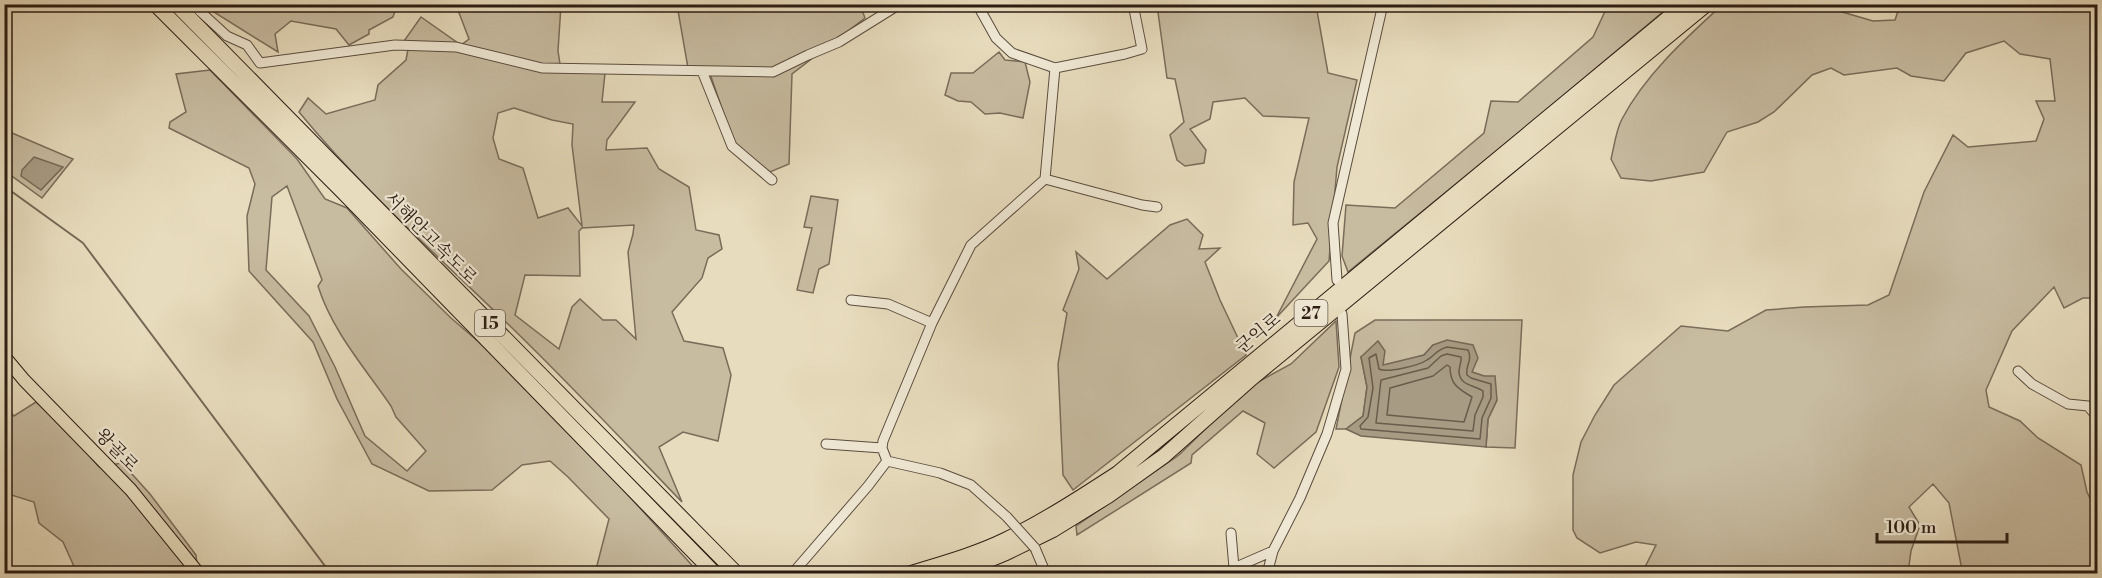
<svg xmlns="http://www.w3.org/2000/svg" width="2102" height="578" viewBox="0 0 2102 578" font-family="'Libre Bodoni','Noto Serif KR',serif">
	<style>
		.green { fill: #c7bba0; stroke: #7a6c5a; stroke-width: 1.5; fill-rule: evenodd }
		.water { fill: #a79b83; stroke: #766856; stroke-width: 1.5 }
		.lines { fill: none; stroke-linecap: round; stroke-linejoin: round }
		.shore { stroke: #6a5c4b; stroke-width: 1.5 }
		.stream { stroke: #766856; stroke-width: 2 }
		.minor-casing { stroke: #5b4c3e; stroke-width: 11 }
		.major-casing { stroke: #2c1c13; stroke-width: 14 }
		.highway-casing { stroke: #2c1c13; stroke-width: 16 }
		.minor { stroke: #efe8d4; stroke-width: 9 }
		.major { stroke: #e7dcbd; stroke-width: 12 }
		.highway { stroke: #e7dcbd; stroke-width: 14 }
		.minor-bridge-casing { stroke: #5b4c3e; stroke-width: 11; stroke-linecap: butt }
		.minor-bridge { stroke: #efe8d4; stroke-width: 9 }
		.labels { text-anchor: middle; stroke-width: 4.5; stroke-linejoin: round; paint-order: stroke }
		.shield { fill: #efe8d4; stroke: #66594d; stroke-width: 1.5 }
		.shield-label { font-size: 16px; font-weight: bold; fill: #2c1c13 }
		.street-label { font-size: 18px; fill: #2c1c13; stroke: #efe8d4 }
	</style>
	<rect width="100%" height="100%" fill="#e7dcbd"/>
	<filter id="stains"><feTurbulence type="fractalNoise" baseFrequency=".00333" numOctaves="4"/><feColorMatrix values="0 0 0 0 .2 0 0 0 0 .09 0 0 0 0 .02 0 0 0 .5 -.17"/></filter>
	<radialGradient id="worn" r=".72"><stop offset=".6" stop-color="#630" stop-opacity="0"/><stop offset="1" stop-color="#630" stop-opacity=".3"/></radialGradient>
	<path class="green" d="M 205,5 L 397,5 L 393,17 L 369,30 L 369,34 L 349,45 L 336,29 L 291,21 L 275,34 L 278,52 L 209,9 Z
		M 456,5 L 561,5 L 558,51 L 560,64 L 605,73 L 602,102 L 635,102 L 607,140 L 606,150 L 647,148 L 659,169 L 689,187 L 696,230 L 719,235 L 722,249 L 708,258 L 702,278 L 672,312 L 684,341 L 723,348 L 731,375 L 718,441 L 683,432 L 659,447 L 682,502 C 625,443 569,383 510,326 C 438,256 363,190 299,112 L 308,98 L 326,114 L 375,100 L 378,85 L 406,60 L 408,49 L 404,41 L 421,17 L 461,45 L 469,39 ZM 514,108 L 552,120 L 573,124 L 572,145 L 582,226 L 568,208 L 538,218 L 523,168 L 499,159 L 493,138 L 498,113 ZM 634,225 L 633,234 L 628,252 L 636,339 L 616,320 L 603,320 L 580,299 L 572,307 L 559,349 L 515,315 L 525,275 L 580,276 L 579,231 L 582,228 Z
		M 677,5 L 860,5 L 865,18 L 792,74 L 789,164 L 770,172 L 734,143 L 708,68 L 688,68 Z
		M 1157,5 L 1316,5 L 1328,73 L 1357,80 L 1337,167 L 1329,261 L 1276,318 L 1317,239 L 1308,223 L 1293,225 L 1294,182 L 1309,118 L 1263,116 L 1245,98 L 1213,102 L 1210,119 L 1190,129 L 1206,150 L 1204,163 L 1185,166 L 1177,160 L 1170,135 L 1184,122 L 1175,79 L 1167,78 Z
		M 1608,5 L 1671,5 L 1539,116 L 1348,272 L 1342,256 L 1346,205 L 1395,208 L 1484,133 L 1491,101 L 1518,102 L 1593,37 Z
		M 1722,5 L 1827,5 L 1832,9 L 1873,21 L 1895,20 L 1900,5 L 2097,5 L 2097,298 L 2083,298 L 2064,308 L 2054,287 L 2012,331 L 1986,390 L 1989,407 L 2020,421 L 2038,438 L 2081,465 L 2087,492 L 2097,513 L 2097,573 L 1964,573 L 1962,570 L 1949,503 L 1933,484 L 1909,507 L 1920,525 L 1911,551 L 1908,573 L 1642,573 L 1656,545 L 1636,542 L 1600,553 L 1577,538 L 1573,530 L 1573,475 L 1581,442 L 1595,415 L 1614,385 L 1681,326 L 1728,331 L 1766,310 L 1804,307 L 1868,305 L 1889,295 L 1924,192 L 1953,135 L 1968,147 L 2036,141 L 2044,119 L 2036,101 L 2055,101 L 2050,59 L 2020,54 L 2004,41 L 1966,53 L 1944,81 L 1911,76 L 1897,68 L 1844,75 L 1831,68 L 1812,75 L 1774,112 L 1758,122 L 1727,132 L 1704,172 L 1651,181 L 1621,178 L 1611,159 C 1614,147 1616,130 1622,119 C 1645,75 1686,38 1722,5 Z
		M 999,52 L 1005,60 L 1025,62 L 1030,82 L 1023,118 L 1000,113 L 985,114 L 971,102 L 958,101 L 945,95 L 951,73 L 973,73 Z
		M 210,70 L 297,159 L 325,199 L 347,208 L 401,269 L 451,318 L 509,368 L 571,432 L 699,573 L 595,573 L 609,519 L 568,477 L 550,461 L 522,465 L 492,490 L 429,491 L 372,464 L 337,399 L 313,342 L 249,271 L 247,216 L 255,184 L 249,168 L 169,128 L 170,122 L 186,112 L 176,74 ZM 287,186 L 322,280 L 318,286 C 332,331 365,368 391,406 L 396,417 L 426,451 L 407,471 L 365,436 L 335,367 L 309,316 L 266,270 L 272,197 Z
		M 5,130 L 73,159 L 42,198 L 5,171 Z
		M 811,196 L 838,200 L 829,264 L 819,269 L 813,293 L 797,290 L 812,228 L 804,227 Z
		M 1187,219 L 1203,235 L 1199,249 L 1220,248 L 1205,262 L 1220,300 L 1246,355 L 1073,490 L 1063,475 L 1058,364 L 1067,313 L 1063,310 L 1079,269 L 1076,252 L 1107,279 L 1170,225 Z
		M 1375,320 L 1522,320 L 1515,448 L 1486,447 L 1488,419 L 1497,400 L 1484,376 L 1472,372 L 1433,345 L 1424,355 L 1390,365 L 1383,365 L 1361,357 L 1367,387 L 1363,416 L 1346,429 L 1336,429 L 1355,333 Z
		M 1336,321 L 1339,367 L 1316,432 L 1274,468 L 1257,454 L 1265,423 L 1243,411 L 1192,455 L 1191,463 L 1077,535 L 1076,526 L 1179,455 L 1247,388 L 1291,364 Z
		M 36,402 L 76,439 L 99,467 L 122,463 L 150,494 L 196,555 L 198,573 L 77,573 L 63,542 L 39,523 L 34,502 L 5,493 L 4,405 L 14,416 Z"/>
	<path class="water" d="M 34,157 L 63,167 L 41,190 L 21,176 L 22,170 Z
		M 1447,340 L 1473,345 L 1478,358 L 1472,372 L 1484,376 L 1495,376 L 1497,400 L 1488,419 L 1486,447 L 1361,436 L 1346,429 L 1363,416 L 1367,387 L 1361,357 L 1378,341 L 1385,351 L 1383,365 L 1424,355 L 1433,345 Z"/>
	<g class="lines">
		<path class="shore" d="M 1447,347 L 1468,350 C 1473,360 1465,366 1467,375 L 1471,378 L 1491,384 L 1491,398 L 1482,418 L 1480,439 L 1361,429 L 1360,426 L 1368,417 L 1373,388 L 1369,358 L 1376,354 L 1379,369 C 1387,373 1418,366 1427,360 C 1436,355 1434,351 1447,347 Z
			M 1447,354 L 1461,357 C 1462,362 1459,366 1459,371 C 1459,386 1475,385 1483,391 L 1483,397 L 1475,415 L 1473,431 L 1376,423 L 1381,380 L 1428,368 L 1441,356 Z
			M 1447,365 L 1450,367 C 1450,385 1459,389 1472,397 L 1464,422 L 1387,415 L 1390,388 L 1433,376 Z"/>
		<path class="stream" d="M 4,186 L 83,243 L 331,574"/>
		<g class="minor-casing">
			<path id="minor" d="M 192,4 L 227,36 L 247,45 L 260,63 L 395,45 L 456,47 L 542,68 L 773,72 L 808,55 L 839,42 L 900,4
				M 977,4 L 996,38 L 1012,53 L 1055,68
				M 702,71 L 732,146 L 772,180
				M 1045,179 L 1142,205 L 1157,207
				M 1337,280 L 1333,223 L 1383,4
				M 851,300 L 888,304 L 932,323
				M 2018,371 L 2032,384 L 2068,404 L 2088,406 L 2098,418
				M 826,444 L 882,448
				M 1007,517 L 971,485 L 940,473 L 887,461 L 882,448 L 883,441 L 932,323 L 971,245 L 1045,179 L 1055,68 L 1125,54 L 1142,49 L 1133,4
				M 1231,533 L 1234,568 L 1273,551
				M 1035,548 L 1046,574
				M 792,574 L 868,486 L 887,461
				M 1267,574 L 1273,551 L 1300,498 L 1327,434 L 1346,369 L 1342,314"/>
		</g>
		<g class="major-casing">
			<path id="major" d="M 4,356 L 24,380 L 131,490 L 199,574"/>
		</g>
		<g class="highway-casing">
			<path id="highway" d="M 155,4 L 343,192 L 715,574
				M 176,4 L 737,574
				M 908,574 C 940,564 974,555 1005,540 C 1044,521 1081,497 1118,473 L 1685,4
				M 955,574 L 1006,553 L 1053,530 L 1108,496 L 1164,456 L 1252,378 L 1707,4"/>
		</g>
		<use href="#minor" class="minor"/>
		<use href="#major" class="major"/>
		<use href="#highway" class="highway"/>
		<g class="minor-bridge-casing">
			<path id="minor-bridge" d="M 1007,517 L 1035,548"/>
		</g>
		<use href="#minor-bridge" class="minor-bridge"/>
	</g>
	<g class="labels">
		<g class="shield">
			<rect x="1294.5" y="300" width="33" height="26" rx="4.5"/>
			<rect x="475" y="310" width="30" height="26" rx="4.5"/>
		</g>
		<g class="shield-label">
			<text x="1311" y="319">27</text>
			<text x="490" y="329">15</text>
		</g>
		<g class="street-label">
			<text transform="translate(431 238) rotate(45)" y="6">서해안고속도로</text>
			<text transform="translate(1258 333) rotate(-40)" y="6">군익로</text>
			<text transform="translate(117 450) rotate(46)" y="6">왕골로</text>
		</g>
	</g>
	<rect width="2102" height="578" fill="none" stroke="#e7dcbd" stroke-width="24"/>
	<rect x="6" y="6" width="2090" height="566" fill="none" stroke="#2c1c13" stroke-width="3"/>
	<rect x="12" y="12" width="2078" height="554" fill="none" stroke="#2c1c13" stroke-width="1.5"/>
	<path d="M1877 533v9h130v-9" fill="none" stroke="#2c1c13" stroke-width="3"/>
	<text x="1886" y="533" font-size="18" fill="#2c1c13" stroke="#efe8d4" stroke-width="4.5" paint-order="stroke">100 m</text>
	<rect width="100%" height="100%" filter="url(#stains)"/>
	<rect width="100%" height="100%" fill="url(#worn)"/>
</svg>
